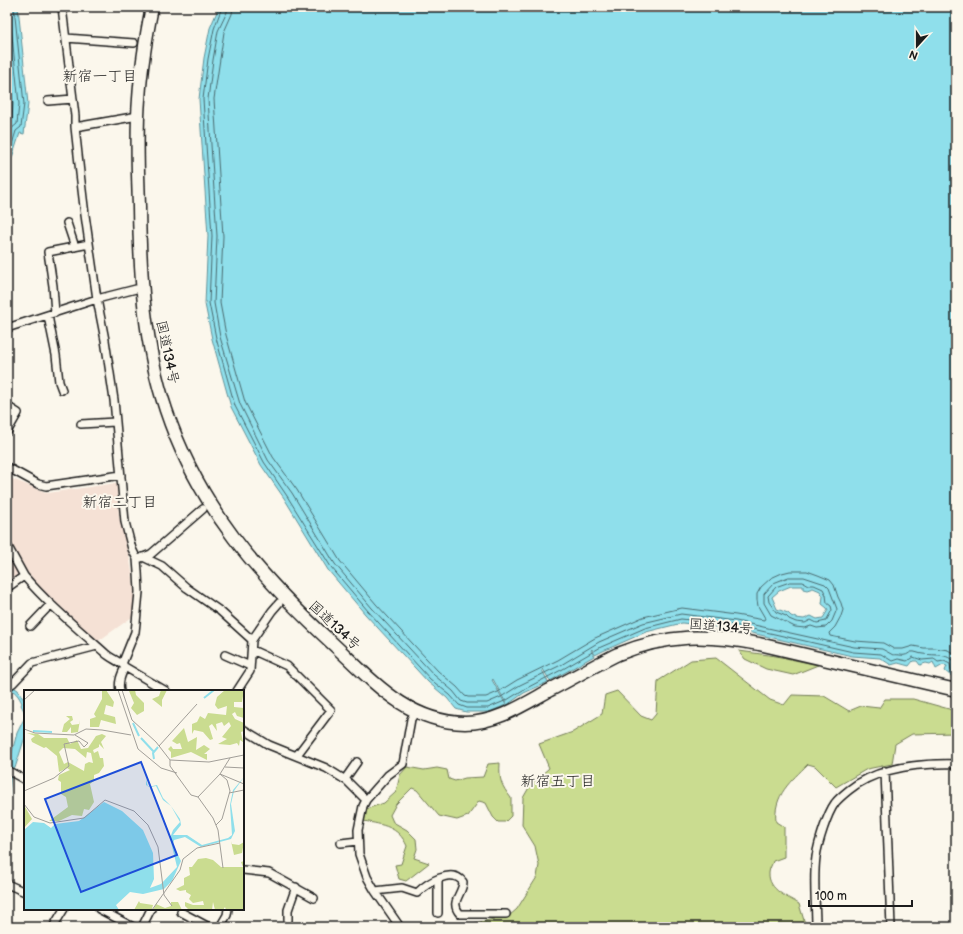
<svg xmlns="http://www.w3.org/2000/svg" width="963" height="934" viewBox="0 0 963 934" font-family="'Balsamiq Sans','Klee One',sans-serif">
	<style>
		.built { fill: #f5e1d5 }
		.green { fill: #cadc90; stroke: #737c56 }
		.water { fill: #8fdfeb; stroke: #619198; fill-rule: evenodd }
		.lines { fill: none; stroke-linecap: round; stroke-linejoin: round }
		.shore { stroke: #4a6a6f; stroke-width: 1 }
		.stream { stroke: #619198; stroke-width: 2 }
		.minor-tunnel { stroke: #dad6cd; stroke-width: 7; stroke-dasharray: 7 3.5; stroke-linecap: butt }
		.minor-casing { stroke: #1c1c1c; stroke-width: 10 }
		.trunk-casing { stroke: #1c1c1c; stroke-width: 15 }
		.minor { stroke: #fbf7ec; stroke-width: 7 }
		.trunk { stroke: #fbf7ec; stroke-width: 12 }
		.labels { text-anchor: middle; stroke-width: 4; stroke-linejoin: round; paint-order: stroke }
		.street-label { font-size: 14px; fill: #1c1c1c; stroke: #fbf7ec }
		.neighbourhood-label { font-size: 15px; fill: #1c1c1c; stroke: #fbf7ec }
		.inset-river { fill: none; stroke: #8fdfeb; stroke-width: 2 }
		.inset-road { fill: none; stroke: #a29f99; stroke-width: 1 }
		.view { fill: #1d4ed8; fill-opacity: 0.15; stroke: #1d4ed8; stroke-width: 2 }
		.inset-edge { fill: none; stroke: #1c1c1c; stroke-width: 2 }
	</style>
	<rect width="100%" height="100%" fill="#fbf7ec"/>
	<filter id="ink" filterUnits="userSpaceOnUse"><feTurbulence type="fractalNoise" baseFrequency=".025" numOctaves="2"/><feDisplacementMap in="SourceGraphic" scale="8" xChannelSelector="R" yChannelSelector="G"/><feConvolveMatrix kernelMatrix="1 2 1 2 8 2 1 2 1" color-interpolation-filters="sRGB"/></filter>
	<g filter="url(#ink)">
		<path class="built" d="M 7,477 L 48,493 L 117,483 L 119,516 L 128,549 L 133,578 L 135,615 L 97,642 L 25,573 L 7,586 Z"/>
		<path class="green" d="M 739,651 L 776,656 L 818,665 L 793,675 L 766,669 L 745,659 Z
			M 716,658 L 770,700 L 784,705 L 792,695 L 824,696 L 849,711 L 861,706 L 879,708 L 885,699 L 913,699 L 956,711 L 956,733 L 912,734 L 895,744 L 892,764 L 867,769 L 836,787 L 815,766 L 808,764 C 791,781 773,795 776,822 L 784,827 L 784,857 L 773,861 C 772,865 769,869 769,873 C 768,890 788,897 799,904 L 806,927 L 473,927 L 475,923 L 509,916 L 517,909 L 537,877 L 539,865 L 535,846 L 522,825 L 523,798 L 531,784 L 549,768 L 539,744 L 573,732 L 602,714 L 605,695 L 617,691 L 641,716 L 651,720 L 656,714 L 658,681 L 691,660 Z
			M 500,763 C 499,780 501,785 511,798 L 511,816 L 505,822 L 498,822 L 493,817 L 486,803 L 479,801 L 468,816 L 457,820 L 439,816 L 417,790 L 412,788 L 396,804 L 390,815 L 393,822 L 407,830 L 416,839 L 417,849 L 414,858 L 429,863 L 406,881 L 399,879 L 395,865 L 401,864 L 407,846 C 398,826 383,825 364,821 L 366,809 L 384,803 L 396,792 L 400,775 L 407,767 L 424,770 L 437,768 L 447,770 L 449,779 L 455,781 L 465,778 L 483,777 L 488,764 Z"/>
		<path class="water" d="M 7,7 L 18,7 L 28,104 L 24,134 L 20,133 L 7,173 Z
			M 219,7 L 956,7 L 956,676 L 950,675 L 945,671 L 947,666 L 943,665 L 936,669 L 933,662 L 930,664 L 926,663 L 920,665 L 917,661 L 913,661 L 909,666 L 898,663 L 891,665 L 880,658 L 852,656 L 734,629 L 682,623 L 646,632 L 603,651 L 595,655 L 592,649 L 591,650 L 594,656 L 550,681 L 543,669 L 542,670 L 548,682 L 524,693 L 507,705 L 493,679 L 492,680 L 506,705 L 489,712 L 466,712 L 456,709 L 447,698 L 428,682 L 365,614 L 328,570 L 284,498 L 261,465 L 231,407 L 212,339 L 205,304 L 208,236 L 199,99 L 204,58 L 210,28 ZM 791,586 L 803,586 L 803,589 L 807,590 L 813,588 L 820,591 L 823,596 L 822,604 L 827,608 L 828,610 L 823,618 L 817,619 L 811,616 L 804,619 L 796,618 L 791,616 L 788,613 L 777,609 L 772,597 L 779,591 Z
			M 7,683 L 18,690 L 25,702 L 25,737 L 15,768 L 8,767 L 17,733 L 25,717 L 24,711 L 21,705 L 22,703 C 19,697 15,689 7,690 Z"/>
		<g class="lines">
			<path class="shore" d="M 222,7 L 214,29 L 208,59 L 203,99 L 212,236 L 209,303 L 216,338 L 235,406 L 264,462 L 287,496 L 331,567 L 368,611 L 430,679 L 450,695 L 459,705 L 467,708 L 488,708 L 507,700 L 523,690 L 563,669 L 601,647 L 645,628 L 681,619 L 735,625 L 853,652 L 881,654 L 892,661 L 898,659 L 907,661 L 913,657 L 922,660 L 934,659 L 938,662 L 944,661 L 950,664 L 951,671 L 956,672
				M 227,7 L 227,12 L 218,31 L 213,60 L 208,99 L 217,236 L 214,303 L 220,337 L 240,404 L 268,460 L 292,493 L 335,564 L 372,608 L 434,675 L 453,691 L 461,701 L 467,703 L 487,703 L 501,697 L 520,685 L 561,665 L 599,642 L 643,623 L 681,614 L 736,621 L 854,647 L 882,649 L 893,655 C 897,654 903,656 905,655 C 907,655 909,653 911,652 C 915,651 919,654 923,654 C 935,656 951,652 956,666
				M 233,7 L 232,14 L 224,32 L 214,99 L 223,236 L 220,303 L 226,335 L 245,402 L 273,457 L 297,490 L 340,561 L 376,604 L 438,671 L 457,687 L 465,696 L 468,697 L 486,697 L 498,692 L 517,680 L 558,660 L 595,638 L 643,617 L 682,608 L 736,615 L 764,620 L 765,618 L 758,606 L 757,600 L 757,594 L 761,587 L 771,578 L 782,573 L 790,571 L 807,571 L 818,575 L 830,580 L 834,585 L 838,597 L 841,603 L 843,610 L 841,616 L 835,627 L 829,633 L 830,636 L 855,641 L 883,643 L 894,649 L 903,649 L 913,646 L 924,648 L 935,648 L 948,650 L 956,655
				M 7,47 L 13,104 L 12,120 L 7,125
				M 7,143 L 11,129 L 17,124 L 19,104 L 9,7
				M 7,161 L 16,131 L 21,127 L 24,104 L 14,7
				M 789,577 L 804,577 L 825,584 L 829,588 L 837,609 L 832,621 L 826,627 L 817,628 L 811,626 L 805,628 L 795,627 L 771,615 L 764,603 L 764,594 L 774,583 Z
				M 790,582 L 803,582 L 808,585 L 814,585 L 823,589 L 826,595 L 827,603 L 831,606 L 832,610 L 826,621 L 817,623 L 811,620 L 805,623 L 796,622 L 789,619 L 786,616 L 776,612 L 769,602 L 768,596 L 776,587 Z"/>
			<path class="stream" d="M 7,879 L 10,837 L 8,800 L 10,777"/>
			<path class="minor-tunnel" d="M 358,679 L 370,668"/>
			<g class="minor-casing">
				<path id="minor" d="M 62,7 L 75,116 L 75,127 L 80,173 L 85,215 L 97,299 L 105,340 L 114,400 L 125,522 L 132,549 L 137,559 L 138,572 L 139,592 L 136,623 L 135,632 L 122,664
					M 66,38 L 134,43
					M 48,101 L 73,99
					M 75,127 L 138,116
					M 67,223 L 75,247
					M 55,313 L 53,286 L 48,252 L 89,244
					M 48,316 L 56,355 L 59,382 L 62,390
					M 7,328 L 97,299 L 136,289
					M 7,406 L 18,413 L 7,432
					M 81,424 L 115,422
					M 7,467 L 38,484 L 46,486 L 121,475
					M 7,545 L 24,576
					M 143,557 L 162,566 L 187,588 L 220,611 L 252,640
					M 141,558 L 151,554 L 203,509
					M 7,588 L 24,576 C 48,604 77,628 105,653 C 110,658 121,662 125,667 L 166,691
					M 30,626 L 51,604
					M 252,650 L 287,666 L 331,710 L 297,755
					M 225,655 L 250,666
					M 7,687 L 13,683 L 32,663 L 97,646
					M 120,691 C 118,682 121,675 125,667
					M 237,691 L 250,671 L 252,640 L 272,611 L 279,603
					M 413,716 L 411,719 L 403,764 L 388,775 L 366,800 L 363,806 L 358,830 L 359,854 L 367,877 L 375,891 L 402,888 L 417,893 C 427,883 452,867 463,882 C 463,894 449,902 460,914 L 506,914
					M 243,729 L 269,745 L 326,768 L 347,781 L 366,800
					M 7,770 L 25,780
					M 885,771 L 891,927
					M 345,779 L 357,762
					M 341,843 L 358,841
					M 243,870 L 269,873 L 314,898
					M 438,879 L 438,913
					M 7,884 L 25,892
					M 375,891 L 398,924 L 397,927
					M 99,909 L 133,927
					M 181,912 L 209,927
					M 288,920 L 288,910 L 296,887
					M 53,927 L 64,909
					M 142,927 L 151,909
					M 220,927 L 227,915 L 228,909
					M 816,927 C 816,904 813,880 816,857 C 818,843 827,814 835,803 C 839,798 844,794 849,790 C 878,767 919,763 956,764"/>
			</g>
			<g class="trunk-casing">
				<path id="trunk" d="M 152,7 C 146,37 141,68 139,99 C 136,135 138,171 139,207 C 140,275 144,345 166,410 C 198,506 259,576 332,643 C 371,679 406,722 465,723 C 496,723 523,705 550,690 C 573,678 595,665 618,654 C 668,634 706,634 759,644 L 956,690"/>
			</g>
			<use href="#minor" class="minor"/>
			<use href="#trunk" class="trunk"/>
		</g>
	</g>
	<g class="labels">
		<g class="street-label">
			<text transform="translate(168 352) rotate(78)" y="5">国道134号</text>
			<text transform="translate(335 625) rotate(43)" y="5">国道134号</text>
			<text transform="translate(721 626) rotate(5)" y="5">国道134号</text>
		</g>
		<g class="neighbourhood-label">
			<text x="100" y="81">新宿一丁目</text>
			<text x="120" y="507">新宿二丁目</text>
			<text x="558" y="786">新宿五丁目</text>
		</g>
	</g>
	<g transform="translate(24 690)">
		<rect width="220" height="220" fill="#fbf7ec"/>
		<path d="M 82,0 L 90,12 L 89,17 L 82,15 L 80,24 L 91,27 L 92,34 L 77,30 L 75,37 L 66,37 L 66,29 L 72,27 L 70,24 L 78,9 L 78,1 ZM 111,0 L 112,5 L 120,13 L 120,21 L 113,25 L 107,18 L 110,13 L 105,1 ZM 137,0 L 143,0 L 138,10 L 138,17 L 128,9 L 135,6 ZM 201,0 L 220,0 L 218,12 L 210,12 L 210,17 L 220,18 L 220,28 L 213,26 L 211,22 L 208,24 L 211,29 L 220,33 L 220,41 L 217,42 L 219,52 L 216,50 L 215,56 L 213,53 L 206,55 L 194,54 L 203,49 L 198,47 L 207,36 L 205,32 L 200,36 L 198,32 L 192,34 L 193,41 L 188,34 L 185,36 L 189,49 L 186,50 L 179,42 L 170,40 L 168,44 L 168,34 L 173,32 L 176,26 L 181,29 L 184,23 L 202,25 L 203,16 L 194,19 L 191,15 L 193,7 ZM 42,26 L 48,26 L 49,30 L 46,32 L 48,35 L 55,34 L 56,30 L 54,42 L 47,43 L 47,37 L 43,42 L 38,42 L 40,34 L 46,29 ZM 160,38 L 164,52 L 173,47 L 172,60 L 180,55 L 186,59 L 180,64 L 183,64 L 183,70 L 167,62 L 147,68 L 147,62 L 144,59 L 147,56 L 149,59 L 158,59 L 156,53 L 153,54 L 148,51 ZM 3,43 L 14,44 L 20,48 L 43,48 L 46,54 L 53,50 L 57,59 L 64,58 L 72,46 L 78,44 L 82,46 L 77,52 L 80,59 L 75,54 L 75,57 L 69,60 L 70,63 L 74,61 L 76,68 L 79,68 L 80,76 L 75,83 L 70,85 L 70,91 L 66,94 L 70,112 L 65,120 L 60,119 L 58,126 L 48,125 L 35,131 L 25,131 L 44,117 L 42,107 L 37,104 L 37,92 L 34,90 L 35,85 L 46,80 L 43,78 L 35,82 L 33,66 L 22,57 L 20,58 L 8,52 L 7,49 L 11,46 ZM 39,58 L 51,59 L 62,68 L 63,62 L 67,63 L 69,73 L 65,72 L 61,74 L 60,81 L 44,72 L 40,74 L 35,62 ZM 0,115 L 8,129 L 0,138 ZM 207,151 L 208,154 L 215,155 L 220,152 L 218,163 L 210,165 ZM 182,168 L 189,170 L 197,177 L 219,177 L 217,172 L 220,171 L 220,220 L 202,220 L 201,217 L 199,220 L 191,220 L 189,212 L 188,220 L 165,220 L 161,216 L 161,212 L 169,215 L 180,215 L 179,211 L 169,213 L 165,209 L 167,205 L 162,202 L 162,200 L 156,201 L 152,199 L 160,195 L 160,188 L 166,185 L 165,177 L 168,177 L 174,169 ZM 115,211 L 116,213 L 129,215 L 128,219 L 110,220 ZM 147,212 L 154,212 L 158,220 L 129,220 L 132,214 L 141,218 L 147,216 Z" fill="#cadc90" fill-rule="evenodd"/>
		<path d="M 220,87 L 210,101 L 207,114 L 211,141 L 207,149 L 177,157 L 161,147 L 150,150 L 149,155 L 157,171 L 148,191 L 140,199 L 119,204 L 106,202 L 92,215 L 95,220 L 0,220 L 0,140 L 9,132 L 20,133 L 27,138 L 31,134 L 55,131 L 80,112 L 98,121 L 119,140 L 129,163 L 130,189 L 126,198 L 137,194 L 153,177 L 146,148 L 149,140 L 156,132 L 147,116 L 139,110 L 132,96 L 127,97 L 125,97 L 122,95 L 122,89 L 124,97 L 133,95 L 139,108 L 147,116 L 156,129 L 157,135 L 149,145 L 163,145 L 178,155 L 204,148 L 208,145 L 206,115 L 209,100 Z" fill="#8fdfeb"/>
		<path class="inset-river" d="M 180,8 L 190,0M 109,33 L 115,46M 9,41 L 28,42M 117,48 L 130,62M 130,69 L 129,63 L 134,57"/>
		<path class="inset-road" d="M 94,0 L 114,59 L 137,78 L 153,83M 98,0 L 108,30 L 132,52 L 146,70 L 185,72 L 220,65M 0,10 L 11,0M 0,39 L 11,43 L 50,45 L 62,39 L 78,40 L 107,45M 135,56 L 173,14M 146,70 L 146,76 L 167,105 L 174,107M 201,77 L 220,78M 0,101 L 30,88 L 45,76 L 40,54 L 55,51 L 60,57 L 64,53 L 51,45M 205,103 L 220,100M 174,107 L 189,128 L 194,140 L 199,178M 174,107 L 196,84 L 220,94M 0,114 L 10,127 L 26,133 L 60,128 L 81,110 L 110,121 L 124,135 L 134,157 L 140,205 L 148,216M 192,135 L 198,129 L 206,101 L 203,90 L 196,84 L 206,68M 128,220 L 156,180 L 159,169 L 173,158 L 196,153"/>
		<path class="view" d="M 117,72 L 153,165 L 57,202 L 21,109 Z"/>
		<rect width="220" height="220" class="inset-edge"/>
	</g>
	<rect width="963" height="934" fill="none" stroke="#fbf7ec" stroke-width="24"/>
	<rect x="12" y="12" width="939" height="910" fill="none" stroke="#1c1c1c" stroke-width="1.5" filter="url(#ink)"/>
	<g transform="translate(917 46) rotate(201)" stroke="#fbf7ec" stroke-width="3" paint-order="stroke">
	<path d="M0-3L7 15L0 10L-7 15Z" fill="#1c1c1c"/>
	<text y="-6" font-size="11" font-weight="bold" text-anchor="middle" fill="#1c1c1c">N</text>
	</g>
	<path d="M809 900v6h103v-6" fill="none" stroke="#1c1c1c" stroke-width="2"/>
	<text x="815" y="900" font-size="12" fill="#1c1c1c" stroke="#fbf7ec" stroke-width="3" paint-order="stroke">100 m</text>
</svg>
